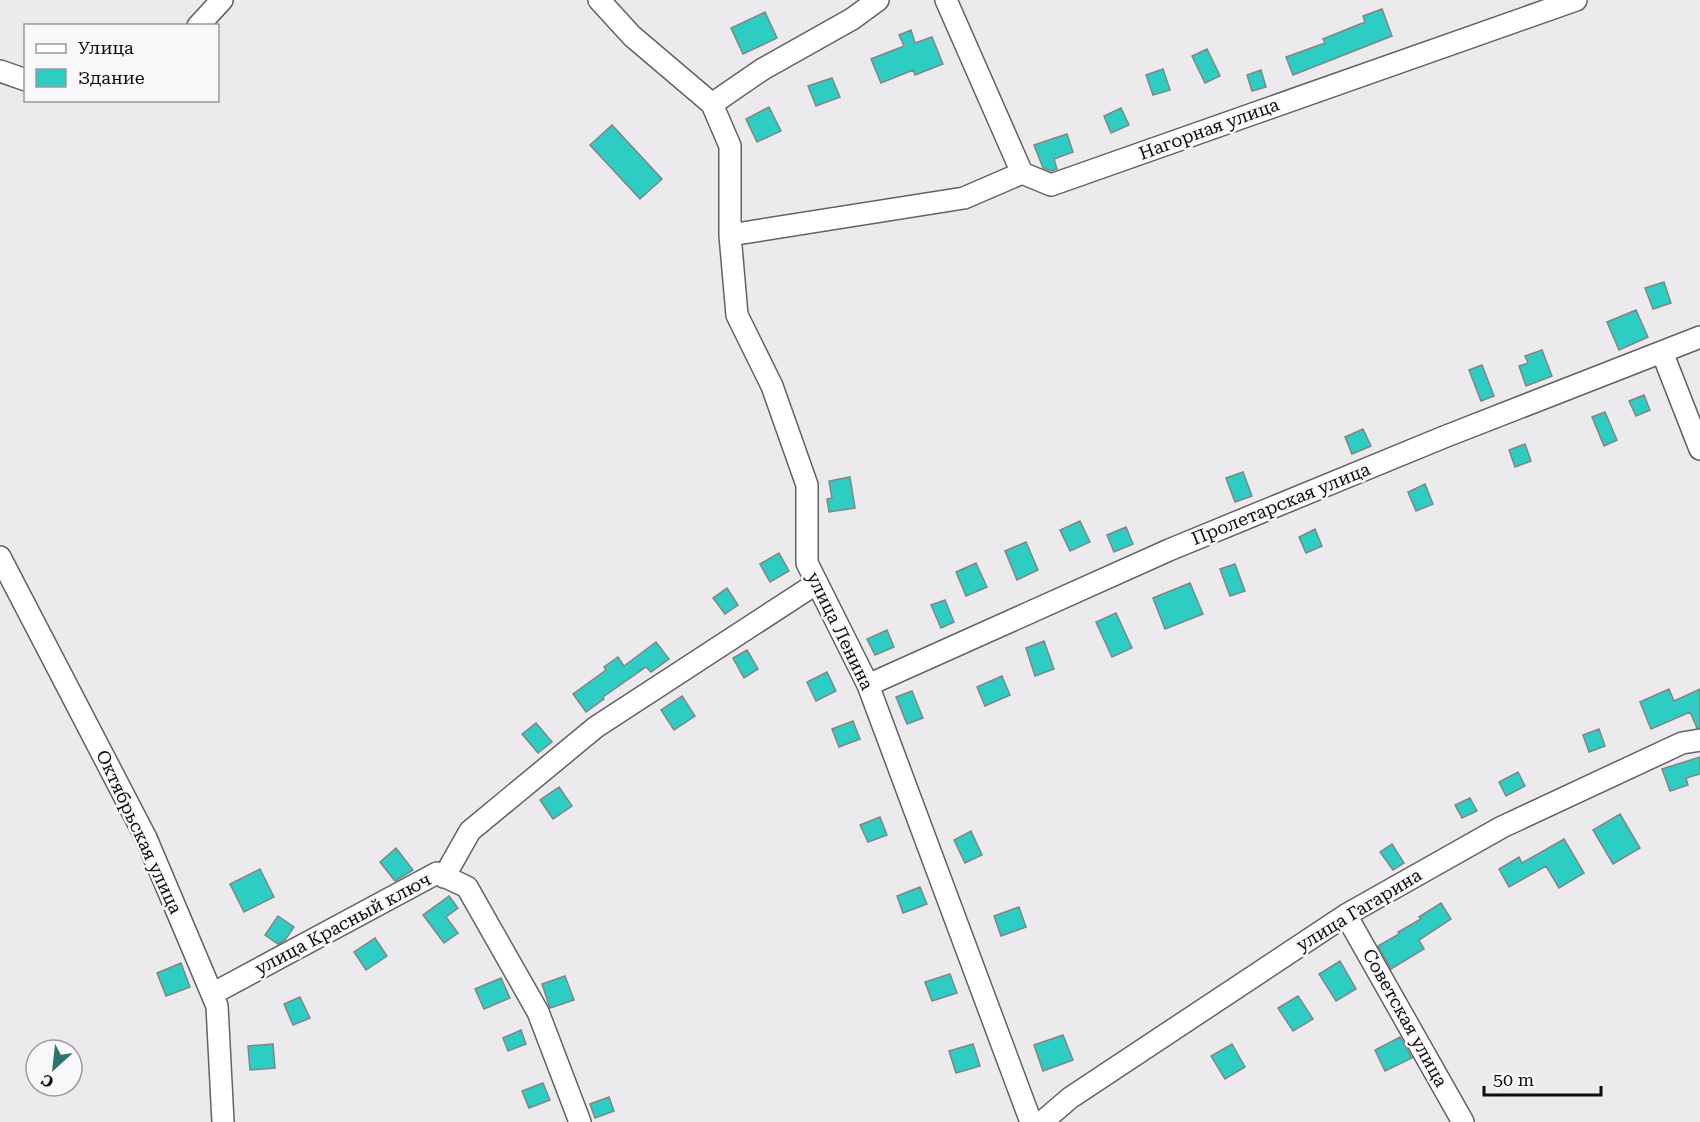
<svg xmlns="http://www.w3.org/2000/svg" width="1700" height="1122" viewBox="0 0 1700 1122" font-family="'Roboto Serif',serif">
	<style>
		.building { fill: #2ecdc4; stroke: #818585; stroke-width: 1.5 }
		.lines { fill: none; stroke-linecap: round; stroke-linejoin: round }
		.minor-casing { stroke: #646164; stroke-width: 24 }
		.minor { stroke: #fff; stroke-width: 21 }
		.labels { text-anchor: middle; stroke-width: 5; stroke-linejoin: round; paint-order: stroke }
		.street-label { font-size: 18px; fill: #0e0d0e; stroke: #faf7fa }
	</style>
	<rect width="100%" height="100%" fill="#eceaec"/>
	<path class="building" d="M 1382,9 L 1392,36 L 1293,75 L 1286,57 L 1325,43 L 1323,39 L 1365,22 L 1363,16 Z
		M 765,12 L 777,38 L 743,54 L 731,28 Z
		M 911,30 L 915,43 L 932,37 L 943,64 L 915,75 L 913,70 L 881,83 L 871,59 L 904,46 L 899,35 Z
		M 1207,49 L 1220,76 L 1205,83 L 1192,56 Z
		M 1163,69 L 1170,90 L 1153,95 L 1146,75 Z
		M 1261,70 L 1266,87 L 1252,91 L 1247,75 Z
		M 832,78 L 840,97 L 816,106 L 808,86 Z
		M 769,107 L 781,131 L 757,142 L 746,119 Z
		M 1121,108 L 1129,125 L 1111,133 L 1104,116 Z
		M 612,125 L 662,179 L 640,199 L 590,145 Z
		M 1067,134 L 1073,152 L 1054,159 L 1057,169 L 1051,171 L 1043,168 L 1034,145 Z
		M 1664,282 L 1671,303 L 1653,309 L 1645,288 Z
		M 1636,310 L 1648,337 L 1619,350 L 1607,322 Z
		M 1542,350 L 1552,376 L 1526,386 L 1519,366 L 1528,363 L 1525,356 Z
		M 1482,365 L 1494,396 L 1481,401 L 1469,370 Z
		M 1644,395 L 1650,410 L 1636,416 L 1629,401 Z
		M 1605,412 L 1617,440 L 1604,446 L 1592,417 Z
		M 1363,429 L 1371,446 L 1352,454 L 1345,437 Z
		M 1525,444 L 1531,461 L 1515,467 L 1509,450 Z
		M 1243,472 L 1252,496 L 1235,502 L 1226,478 Z
		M 850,477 L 855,508 L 829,512 L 827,499 L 832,498 L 829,481 Z
		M 1425,484 L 1433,504 L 1416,511 L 1408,492 Z
		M 1080,521 L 1090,542 L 1070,551 L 1060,530 Z
		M 1126,527 L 1133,544 L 1114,552 L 1107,535 Z
		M 1315,529 L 1322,546 L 1306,553 L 1299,537 Z
		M 1026,542 L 1038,570 L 1017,580 L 1005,551 Z
		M 779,553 L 789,571 L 770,582 L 760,564 Z
		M 976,563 L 987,587 L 966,596 L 956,572 Z
		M 1235,564 L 1245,591 L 1230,596 L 1220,569 Z
		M 1190,583 L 1203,614 L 1165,629 L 1153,598 Z
		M 727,588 L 738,605 L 725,614 L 713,598 Z
		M 945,600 L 954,622 L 941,628 L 931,605 Z
		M 1116,613 L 1132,648 L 1112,657 L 1096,622 Z
		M 887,630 L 894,647 L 875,655 L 867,639 Z
		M 1044,641 L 1054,669 L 1035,676 L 1026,648 Z
		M 656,642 L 669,659 L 651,672 L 646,667 L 603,697 L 604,699 L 586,712 L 573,694 L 606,670 L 604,667 L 618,657 L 624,666 Z
		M 747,650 L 758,669 L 744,678 L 733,658 Z
		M 827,672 L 836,691 L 816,701 L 807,682 Z
		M 1002,676 L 1010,695 L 985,706 L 977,687 Z
		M 1669,689 L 1674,701 L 1700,689 L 1700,728 L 1697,728 L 1690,712 L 1651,729 L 1640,702 Z
		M 912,691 L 923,718 L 907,724 L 896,697 Z
		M 682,696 L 695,716 L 674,730 L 661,710 Z
		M 853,721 L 860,739 L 839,747 L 832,729 Z
		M 536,723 L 552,742 L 538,753 L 522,734 Z
		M 1599,729 L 1605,746 L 1589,752 L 1583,735 Z
		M 1700,757 L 1700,774 L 1686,778 L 1688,785 L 1670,791 L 1662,769 Z
		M 1518,772 L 1525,786 L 1506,796 L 1499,782 Z
		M 559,787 L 572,806 L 553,819 L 540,800 Z
		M 1470,798 L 1477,811 L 1462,818 L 1455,805 Z
		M 1620,814 L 1640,848 L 1613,864 L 1593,830 Z
		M 880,817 L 887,835 L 868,842 L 860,825 Z
		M 971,831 L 982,855 L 965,863 L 954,840 Z
		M 1564,839 L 1584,873 L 1559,888 L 1546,866 L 1509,887 L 1499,869 L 1519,857 L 1522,863 Z
		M 1392,844 L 1404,863 L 1393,870 L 1380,852 Z
		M 396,848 L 413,870 L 395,881 L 380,862 Z
		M 260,869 L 274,897 L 244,912 L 230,884 Z
		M 920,887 L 927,904 L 903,913 L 897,896 Z
		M 449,896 L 458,908 L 446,917 L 458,933 L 444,943 L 423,915 Z
		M 1441,903 L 1451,919 L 1419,940 L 1424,949 L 1391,969 L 1378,946 L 1399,934 L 1398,932 L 1421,919 L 1419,917 Z
		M 1019,907 L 1026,927 L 1001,936 L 994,916 Z
		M 278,916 L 294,927 L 285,940 L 278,944 L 265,935 Z
		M 375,938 L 387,956 L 366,970 L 354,952 Z
		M 1340,961 L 1356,989 L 1336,1001 L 1319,974 Z
		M 181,963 L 190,987 L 166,996 L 157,973 Z
		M 950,974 L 957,993 L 932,1001 L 925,982 Z
		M 565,976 L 574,1000 L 550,1008 L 542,984 Z
		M 501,978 L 510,998 L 484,1009 L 475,989 Z
		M 1298,996 L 1313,1019 L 1293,1031 L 1278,1008 Z
		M 300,997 L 310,1018 L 293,1025 L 284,1004 Z
		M 521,1030 L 526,1044 L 508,1051 L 503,1038 Z
		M 1063,1035 L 1073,1060 L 1043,1071 L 1034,1045 Z
		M 1400,1037 L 1412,1058 L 1385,1071 L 1375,1050 Z
		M 273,1044 L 275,1068 L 250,1070 L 248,1046 Z
		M 973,1044 L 980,1066 L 956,1073 L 949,1051 Z
		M 1232,1044 L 1245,1067 L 1225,1079 L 1211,1056 Z
		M 543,1083 L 550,1100 L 529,1108 L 522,1091 Z
		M 609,1097 L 614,1111 L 595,1118 L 590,1104 Z"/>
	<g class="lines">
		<g class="minor-casing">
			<path id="minor" d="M 599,0 L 632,36 L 712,104 L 730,146 L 730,235 L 737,315 L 772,386 L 807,485 L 807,563 L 868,685 L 1031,1122
				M 946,0 L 1022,173 L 1051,185 L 1576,0
				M 198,26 L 222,0
				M 0,71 L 26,80
				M 712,104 L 763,69 L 852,19 L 878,0
				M 730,235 L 964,198 L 1022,173
				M 1662,352 L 1700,449
				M 0,557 L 146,838 L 217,1006 L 223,1122
				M 868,685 L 1169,550 L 1444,437 L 1700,337
				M 444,877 L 470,831 L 596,727 L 817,583
				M 1346,915 L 1463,1122
				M 212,994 L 437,873 L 467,887 L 538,1012 L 580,1122
				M 1042,1122 L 1070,1098 L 1346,915 L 1502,827 L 1682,743 L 1700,740"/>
		</g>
		<use href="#minor" class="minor"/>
	</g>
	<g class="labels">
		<g class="street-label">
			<text transform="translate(1209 129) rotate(-20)" y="6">Нагорная улица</text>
			<text transform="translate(1281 504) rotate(-22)" y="6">Пролетарская улица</text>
			<text transform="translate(840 631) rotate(64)" y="6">улица Ленина</text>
			<text transform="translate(139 832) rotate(65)" y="6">Октябрьская улица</text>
			<text transform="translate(1359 910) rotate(-31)" y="6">улица Гагарина</text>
			<text transform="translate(343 924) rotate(-28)" y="6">улица Красный ключ</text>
			<text transform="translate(1405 1018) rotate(61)" y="6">Советская улица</text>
		</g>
	</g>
	<rect x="24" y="24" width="195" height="78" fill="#faf7fa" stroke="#9c999c" stroke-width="1.5"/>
	<rect x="36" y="44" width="30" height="9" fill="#ffffff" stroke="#9c999c" stroke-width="1.5"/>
	<text x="78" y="54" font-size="18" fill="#0e0d0e">Улица</text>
	<rect x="36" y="69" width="30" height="18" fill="#2ecdc4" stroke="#9c999c" stroke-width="1.5"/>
	<text x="78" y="84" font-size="18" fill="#0e0d0e">Здание</text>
	<g transform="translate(54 1068) rotate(207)"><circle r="28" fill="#faf7fa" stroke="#9c999c" stroke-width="1.5"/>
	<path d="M0-4.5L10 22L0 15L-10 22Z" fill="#2c756f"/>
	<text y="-9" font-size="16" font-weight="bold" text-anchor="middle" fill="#0e0d0e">С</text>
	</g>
	<path d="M1484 1086v9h117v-9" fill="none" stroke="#0e0d0e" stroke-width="3"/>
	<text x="1493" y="1086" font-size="18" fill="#0e0d0e" stroke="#faf7fa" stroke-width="4.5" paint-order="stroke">50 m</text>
</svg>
